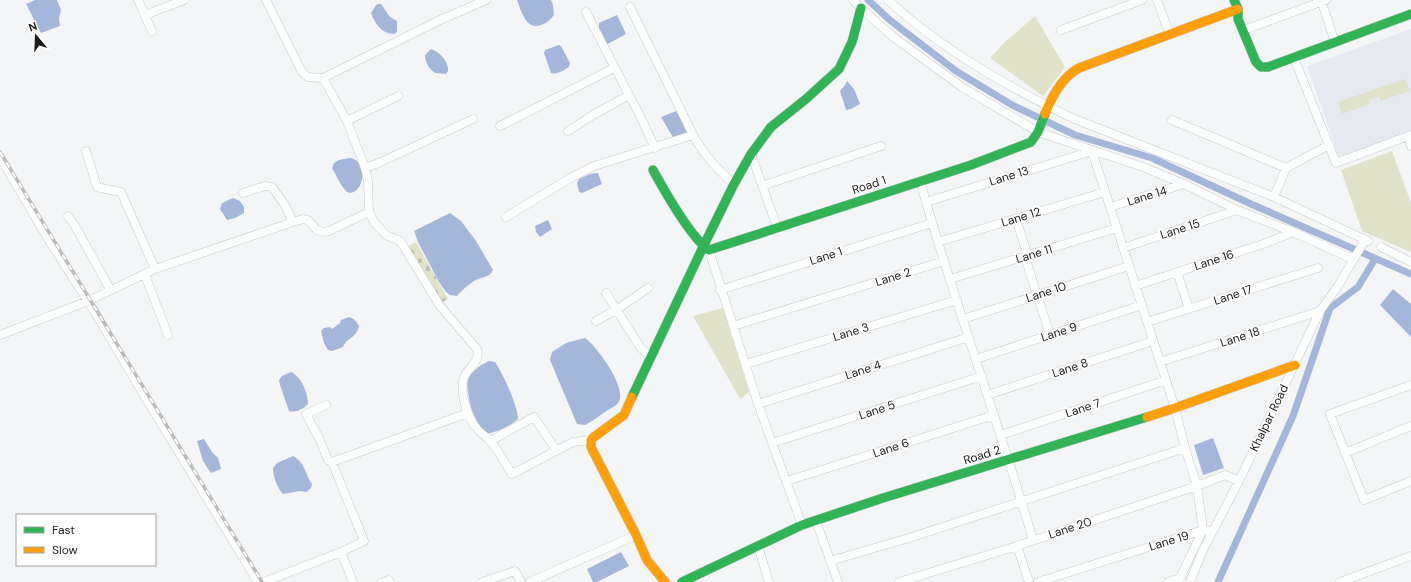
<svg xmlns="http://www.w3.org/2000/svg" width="1411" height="582" viewBox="0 0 1411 582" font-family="'DM Sans',sans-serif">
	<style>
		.built { fill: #e7e9f0 }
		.green { fill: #e0e2ca }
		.cemetery { fill: url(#cemetery-stones) }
		.water { fill: #a4b6da }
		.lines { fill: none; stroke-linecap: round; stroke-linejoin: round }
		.canal { stroke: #a4b6da; stroke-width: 7 }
		.street-casing { stroke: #c9c9ca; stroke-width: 9 }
		.fast-casing { stroke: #c9c9ca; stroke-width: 10 }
		.slow-casing { stroke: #c9c9ca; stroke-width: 10 }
		.street { stroke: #fdfefe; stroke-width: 8 }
		.fast { stroke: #30b455; stroke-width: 9 }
		.slow { stroke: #ff9f0a; stroke-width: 9 }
		.rail-casing { stroke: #bcbcbd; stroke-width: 3.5 }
		.rail { stroke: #fff; stroke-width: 2; stroke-dasharray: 6; stroke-linecap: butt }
		.labels { text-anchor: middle; stroke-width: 3.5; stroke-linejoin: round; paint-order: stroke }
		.street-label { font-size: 12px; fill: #1c1c1d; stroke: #fff }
	</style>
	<defs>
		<pattern id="cemetery-stones" width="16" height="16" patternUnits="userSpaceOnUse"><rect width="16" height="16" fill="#e0e2ca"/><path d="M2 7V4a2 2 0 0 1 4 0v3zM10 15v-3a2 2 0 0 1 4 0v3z" fill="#c0c1ad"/></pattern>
	</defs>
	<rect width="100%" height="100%" fill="#f4f5f6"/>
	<path class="built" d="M 1411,29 L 1411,131 L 1339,157 L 1307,66 Z"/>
	<path class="green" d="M 1035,16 L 1065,67 L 1043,96 L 990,58 L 1006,41 Z
		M 1405,79 L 1410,91 L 1381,101 L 1379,96 L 1369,100 L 1370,104 L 1342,114 L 1338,102 Z
		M 1392,151 L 1411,203 L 1411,252 L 1362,231 L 1341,170 Z
		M 723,308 L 749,392 L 740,399 L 693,316 Z"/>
	<path class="cemetery" d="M 416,242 L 448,299 L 439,304 L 406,247 Z"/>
	<path class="water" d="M 35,0 L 57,0 L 61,10 L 59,18 L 60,26 L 41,33 L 26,4 Z
		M 517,0 L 551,0 L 553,5 L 554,15 C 550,20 547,23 541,25 C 526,31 521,10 517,0 Z
		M 379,4 L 381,4 L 390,17 L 397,21 L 397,32 L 394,34 C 382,34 375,24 371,13 L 376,5 Z
		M 617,15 L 626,34 L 604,46 L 596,28 L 599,27 L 599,23 Z
		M 559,45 L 561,46 L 570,63 L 569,67 C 564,70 557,75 551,73 L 544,53 L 545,50 Z
		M 431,49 C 440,52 449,62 448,71 L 446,74 L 435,73 C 429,69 425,62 425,55 Z
		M 847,81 L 854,89 L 860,104 L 851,109 L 846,110 L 840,91 L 845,85 Z
		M 679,110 L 689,134 L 674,139 L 661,117 Z
		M 350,158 C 375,162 358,204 345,190 C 340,184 336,175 332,168 L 334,163 L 339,160 Z
		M 596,173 L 598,173 L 602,184 L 582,193 L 579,192 L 577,183 L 579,179 L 590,174 Z
		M 233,198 L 240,201 L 244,207 L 244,213 L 235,218 L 227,220 L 220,209 L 222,203 Z
		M 450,213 L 461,221 L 476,241 L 493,270 C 489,279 481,276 474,281 C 468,285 462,290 457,296 L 450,295 L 446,292 L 439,282 L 418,242 L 414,231 Z
		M 548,220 L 552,229 L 540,237 L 536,232 L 535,226 Z
		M 1393,289 L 1411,304 L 1411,337 L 1380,305 Z
		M 349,317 L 354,319 L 359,326 C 356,339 347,337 343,347 L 332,351 L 328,350 L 324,343 L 321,331 L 324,328 L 330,327 L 332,329 L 340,323 L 341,320 Z
		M 585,338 C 597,346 629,390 618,403 C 616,406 611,408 608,410 C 600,415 593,421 585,425 L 577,424 L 550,360 L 552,352 L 566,343 Z
		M 489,361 L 495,362 C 503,374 518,406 518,419 C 508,427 498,432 486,434 C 472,419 467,397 467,377 L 481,365 Z
		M 291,372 C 302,377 308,394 308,404 C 303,409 296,413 289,411 L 280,385 L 279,380 L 282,376 Z
		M 1213,438 L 1224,468 L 1203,475 L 1194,445 Z
		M 204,439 L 212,452 L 218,458 L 221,469 L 211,473 L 203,461 L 197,441 Z
		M 293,456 C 305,462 305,474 312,484 L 311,488 L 306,492 C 297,490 293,493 283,494 C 277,487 273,477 273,468 L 277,463 Z
		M 621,552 L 629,566 L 597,582 L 593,582 L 587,569 Z"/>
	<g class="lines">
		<path class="canal" d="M 868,0 L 891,21 L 956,71 L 1012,105 L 1075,135 L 1152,158 L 1251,204 L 1411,274
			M 1218,582 L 1293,416 L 1330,308 L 1358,287 L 1375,259"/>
		<g class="street-casing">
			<path id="street" d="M 138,0 L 152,31
				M 266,0 L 302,72 L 308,77 L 323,78 L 440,20 L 486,0
				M 853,0 L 861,8 L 892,36 L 962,87 L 1038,132 L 1143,167 L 1184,184 L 1237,210 L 1293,232 L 1348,257 L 1355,257
				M 888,0 C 942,50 1007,86 1072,118 L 1274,197 L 1368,241
				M 1157,0 L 1170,35
				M 1321,0 L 1335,42
				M 630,7 L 693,135 C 705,156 716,168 734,184
				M 586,12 L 642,120 L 655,148
				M 145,15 L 184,0
				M 1061,30 L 1142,0
				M 1244,30 L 1326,0
				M 1294,58 L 1336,163 L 1411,135
				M 323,78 L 347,121 L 365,168 L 368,180 L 369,212 L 374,222 L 386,235 L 400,241 L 404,247 L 440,306 L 477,349 C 481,363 467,367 464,378 C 459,393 468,419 478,430 C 482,434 486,437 490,440 C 498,450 505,463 512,474 L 573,442 L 591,440
				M 1172,120 L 1286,168 L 1274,197
				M 347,121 L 398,96
				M 500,126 L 614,68
				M 568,131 L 593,115 L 629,95
				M 1408,137 L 1411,146
				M 86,151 L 97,187 L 101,188 L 121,192 L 155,269
				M 751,154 L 777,227
				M 0,157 L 48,239 L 93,309 L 145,397 L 258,582
				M 365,168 L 381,162 L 473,119
				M 1286,168 L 1329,145
				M 920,181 C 954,302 998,420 1033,540
				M 762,186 L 881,146
				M 243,193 L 265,186 L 272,187 L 285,205 L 293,222
				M 926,202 L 1092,151 L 1175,408 L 1185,448 L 1197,486 L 1203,530
				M 1110,207 L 1184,184
				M 68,216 L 75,226 L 110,289
				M 506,217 L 572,177 L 594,166 L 693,135
				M 1016,219 L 1028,256
				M 938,242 L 1105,192
				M 1381,247 L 1411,262
				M 1123,248 L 1237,210
				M 709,250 L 758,404 L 802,525
				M 1025,257 L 1050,335
				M 1177,272 L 1189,309
				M 145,275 L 168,335
				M 950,279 L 1117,228
				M 1135,286 L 1266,243 L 1293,232
				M 720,290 L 932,223
				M 606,293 L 640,347 L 651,357
				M 963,319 L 1129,266
				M 596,321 L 616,310 L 648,288
				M 1147,322 L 1318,268
				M 733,326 L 944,261
				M 0,335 L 88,301 L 155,269 L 293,222 C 296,221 300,220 303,219 C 315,219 311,235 329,231 L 369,212
				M 976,359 L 1142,305
				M 1160,362 L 1320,311
				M 746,364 L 957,300
				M 1411,385 L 1330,414 L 1364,500 L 1411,481
				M 987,395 L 1153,341
				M 758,404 L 969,337
				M 326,405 L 306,414 L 319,438 L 328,460 L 332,462
				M 1001,435 L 1166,380
				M 490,441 L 534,417 L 556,450
				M 772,443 L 982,376
				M 1345,453 L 1411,426
				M 787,481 L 994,415
				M 816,521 L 838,582
				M 758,546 L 769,582
				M 1017,546 L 1029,582
				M 341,552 L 353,582
				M 830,561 L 909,538 L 1185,448
				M 264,582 L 341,552 L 364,541 L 332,462 L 468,413
				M 382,582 L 389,580 L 390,582
				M 482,582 L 515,571 L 521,582
				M 530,582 L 636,535
				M 899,582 L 1017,546 L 1197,486 L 1225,475 L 1239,481
				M 1038,582 L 1203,530 L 1208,531
				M 1168,582 L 1180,578
				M 1178,582 L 1203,530
				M 1190,582 L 1203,550 L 1239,481 L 1320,311 L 1338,286 L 1365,240
				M 1340,582 L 1411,556"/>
		</g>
		<g class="fast-casing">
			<path id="fast" d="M 1234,0 L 1238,9 L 1238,19 L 1256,62 L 1261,67 L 1268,67 L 1411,14
				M 653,170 C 664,190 691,238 709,250 L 971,165 L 1031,142 L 1038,132 L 1045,114
				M 632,397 L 703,247 L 734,184 L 751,154 L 771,127 L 806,99 L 839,69 L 852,42 L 861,8
				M 682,582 L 802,525 L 883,498 L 1147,417"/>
		</g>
		<g class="slow-casing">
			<path id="slow" d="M 1045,114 C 1052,96 1062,77 1079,68 L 1238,9
				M 632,397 L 624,415 L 594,437 L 591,440 L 591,447 L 636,535 L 647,560 L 665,582
				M 1147,417 L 1175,408 L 1295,365"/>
		</g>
		<use href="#street" class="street"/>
		<use href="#fast" class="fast"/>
		<use href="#slow" class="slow"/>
		<g class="rail-casing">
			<path id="rail" d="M 0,152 L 262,582"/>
		</g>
		<use href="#rail" class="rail"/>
	</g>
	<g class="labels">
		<g class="street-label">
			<text transform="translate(1009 176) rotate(-17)" y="4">Lane 13</text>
			<text transform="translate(869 185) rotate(-18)" y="4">Road 1</text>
			<text transform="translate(1147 196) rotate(-17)" y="4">Lane 14</text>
			<text transform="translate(1021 217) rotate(-17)" y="4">Lane 12</text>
			<text transform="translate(1180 229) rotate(-18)" y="4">Lane 15</text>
			<text transform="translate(1034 254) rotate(-17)" y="4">Lane 11</text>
			<text transform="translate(826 256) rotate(-18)" y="4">Lane 1</text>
			<text transform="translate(1214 260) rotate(-18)" y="4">Lane 16</text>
			<text transform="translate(893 277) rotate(-17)" y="4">Lane 2</text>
			<text transform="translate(1046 292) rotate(-18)" y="4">Lane 10</text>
			<text transform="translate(1233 295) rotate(-18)" y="4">Lane 17</text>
			<text transform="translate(851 332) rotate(-17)" y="4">Lane 3</text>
			<text transform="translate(1059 332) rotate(-18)" y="4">Lane 9</text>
			<text transform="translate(1240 337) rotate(-18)" y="4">Lane 18</text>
			<text transform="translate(1070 368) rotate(-18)" y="4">Lane 8</text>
			<text transform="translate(863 370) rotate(-18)" y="4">Lane 4</text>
			<text transform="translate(1083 408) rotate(-18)" y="4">Lane 7</text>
			<text transform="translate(877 410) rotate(-18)" y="4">Lane 5</text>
			<text transform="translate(1269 418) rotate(-64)" y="4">Khalpar Road</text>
			<text transform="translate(891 448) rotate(-18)" y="4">Lane 6</text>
			<text transform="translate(982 455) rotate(-17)" y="4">Road 2</text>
			<text transform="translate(1070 528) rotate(-18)" y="4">Lane 20</text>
			<text transform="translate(1169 541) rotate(-17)" y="4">Lane 19</text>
		</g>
	</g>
	<rect x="16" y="514" width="140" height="52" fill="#ffffff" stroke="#a4a4a5"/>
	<rect x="24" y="527" width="20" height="6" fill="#30b455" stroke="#a4a4a5"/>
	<text x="52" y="534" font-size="12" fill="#1c1c1d">Fast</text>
	<rect x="24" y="547" width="20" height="6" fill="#ff9f0a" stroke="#a4a4a5"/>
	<text x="52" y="554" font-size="12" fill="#1c1c1d">Slow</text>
	<g transform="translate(36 36) rotate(341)" stroke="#ffffff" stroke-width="3" paint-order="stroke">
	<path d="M0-3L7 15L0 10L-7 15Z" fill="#1c1c1d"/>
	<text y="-6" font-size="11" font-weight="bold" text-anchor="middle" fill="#1c1c1d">N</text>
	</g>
</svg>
